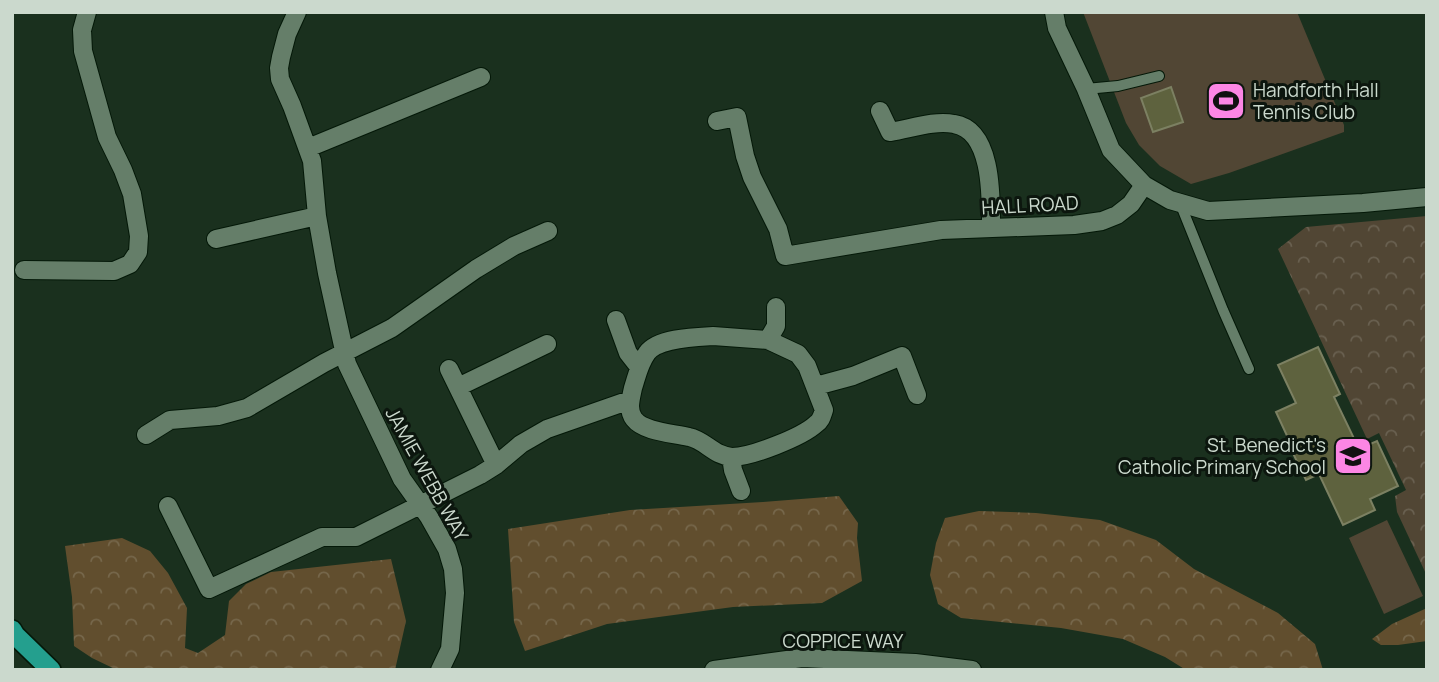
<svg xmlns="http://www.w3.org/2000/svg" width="1439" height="682" viewBox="0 0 1439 682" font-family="Manrope,sans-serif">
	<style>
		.forest { fill: url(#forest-crowns) }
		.park { fill: url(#park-crowns) }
		.garden { fill: #514634 }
		.building { fill: #5e623e; stroke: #7c8062; stroke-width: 2 }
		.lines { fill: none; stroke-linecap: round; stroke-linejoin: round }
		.service-casing { stroke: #041808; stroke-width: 12 }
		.minor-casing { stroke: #041808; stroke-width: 20 }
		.tertiary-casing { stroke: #041808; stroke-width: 20 }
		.trunk-casing { stroke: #041808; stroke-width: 22 }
		.service { stroke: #657e69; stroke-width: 10 }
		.minor { stroke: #657e69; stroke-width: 18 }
		.tertiary { stroke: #657e69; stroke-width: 18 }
		.trunk { stroke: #249f8e; stroke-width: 19 }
		.labels { text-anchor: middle; stroke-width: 6; stroke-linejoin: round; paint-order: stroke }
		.poi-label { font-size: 19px; fill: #cbd9cd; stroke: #0c160e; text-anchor: start }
		.street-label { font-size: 19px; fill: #cbd9cd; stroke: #0c160e }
	</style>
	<defs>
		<pattern id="forest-crowns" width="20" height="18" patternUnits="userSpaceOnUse" patternTransform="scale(1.75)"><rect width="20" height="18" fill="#614e2e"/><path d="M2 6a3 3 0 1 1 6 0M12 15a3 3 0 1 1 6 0" fill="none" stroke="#76674b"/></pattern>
		<pattern id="park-crowns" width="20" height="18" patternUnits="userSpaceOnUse" patternTransform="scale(1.75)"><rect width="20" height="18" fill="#514634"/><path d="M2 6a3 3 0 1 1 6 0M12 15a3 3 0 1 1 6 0" fill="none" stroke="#696050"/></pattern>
	</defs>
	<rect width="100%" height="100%" fill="#1a301e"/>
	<path class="forest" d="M 839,496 L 858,523 L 857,538 L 862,581 L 822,603 L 733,607 L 607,624 L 525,651 L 514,622 L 508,529 L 630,510 L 763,502 Z
		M 979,511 L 1036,513 L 1100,520 L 1156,540 L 1194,569 L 1278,613 L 1315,644 L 1323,670 L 1186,670 L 1165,657 L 1123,639 L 1061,628 L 961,618 L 938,604 L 930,575 L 936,543 L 945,518 Z
		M 122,538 L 150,551 L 168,573 L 187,608 L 185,648 L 198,653 L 225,635 L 229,601 L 246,584 L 271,572 L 391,559 L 406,621 L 395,670 L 117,670 L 92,658 L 74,646 L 72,597 L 65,546 Z
		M 1427,608 L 1427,641 L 1398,645 L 1381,645 L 1372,639 L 1392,624 Z"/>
	<path class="park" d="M 1427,216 L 1427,576 L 1397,512 L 1395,496 L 1406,490 L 1379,433 L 1367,439 L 1278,249 L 1306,227 Z"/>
	<path class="garden" d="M 1083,12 L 1297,12 L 1344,125 L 1344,132 L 1229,173 L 1191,184 L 1160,166 L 1139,145 L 1126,123 Z
		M 1387,520 L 1423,596 L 1384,614 L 1349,538 Z"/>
	<path class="building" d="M 1171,87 L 1183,122 L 1153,132 L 1141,98 Z
		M 1318,347 L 1340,394 L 1334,397 L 1359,449 L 1377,441 L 1398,486 L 1370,499 L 1375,510 L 1343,525 L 1319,474 L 1306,480 L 1287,441 L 1289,440 L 1276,412 L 1296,403 L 1278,365 Z"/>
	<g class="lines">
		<g class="service-casing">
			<path id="service" d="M 1086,89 L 1118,86 L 1159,76
				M 1180,203 L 1223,310 L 1249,369"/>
		</g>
		<g class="minor-casing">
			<path id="minor" d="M 297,12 L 287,34 L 281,57 L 279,68 L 280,79 L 292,106 L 312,161 L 317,216 L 327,273 L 347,364 L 402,479 L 429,517 L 447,549 L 453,569 L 455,593 L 450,649 L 440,670
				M 1054,12 L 1057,28 L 1086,89 L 1111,150 L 1144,185 L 1170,200 L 1208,211 L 1363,203 L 1427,197
				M 880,111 L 890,132 C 910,129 934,120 954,124 C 993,130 991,198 991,228
				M 717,121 L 737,117 L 745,156 L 752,177 L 778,229 L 785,256 L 941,230 L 1074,225 L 1102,221 L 1117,215 L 1131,204 L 1144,185
				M 308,148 L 481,77
				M 216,239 L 317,216
				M 24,270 L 114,271 L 130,264 L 138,252 L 139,236 L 132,194 L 123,170 L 107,137 L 83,51 L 82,30 L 87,12
				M 616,320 L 628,353 L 639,367
				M 713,336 L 768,340 L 798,354 L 807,366 L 824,410 C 822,416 821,421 816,424 C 802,437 751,457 732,457 C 714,456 705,440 689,437 C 673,433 644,432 634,419 C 627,410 631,398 633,388 C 637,376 639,364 647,353 C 658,338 695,337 713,336 Z
				M 768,340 L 776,326 L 776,307
				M 449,369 L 496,465
				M 816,386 L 853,376 L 902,356 L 917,395
				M 458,387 L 547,344
				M 146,435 L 170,420 L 218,416 L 247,408 L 324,363 L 392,328 L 476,269 L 514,246 L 548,231
				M 731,457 L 733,470 L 741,491
				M 168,506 L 209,589 L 322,537 L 356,537 L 480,475 L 496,465 L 521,444 L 547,429 L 630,400"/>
		</g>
		<g class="tertiary-casing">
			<path id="tertiary" d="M 714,670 L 802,658 L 915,663 L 972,670"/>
		</g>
		<g class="trunk-casing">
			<path id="trunk" d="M 12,630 L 15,635 L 51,670"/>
		</g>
		<use href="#service" class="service"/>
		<use href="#minor" class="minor"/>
		<use href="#tertiary" class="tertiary"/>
		<use href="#trunk" class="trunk"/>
	</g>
	<defs>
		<g id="stadium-square" transform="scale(2.0125)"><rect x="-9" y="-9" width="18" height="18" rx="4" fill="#fc86e4" stroke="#0c160e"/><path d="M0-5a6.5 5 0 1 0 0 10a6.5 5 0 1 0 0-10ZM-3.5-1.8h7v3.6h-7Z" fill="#111"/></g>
		<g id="school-square" transform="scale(2.0125)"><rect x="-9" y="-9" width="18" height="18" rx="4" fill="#fc86e4" stroke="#0c160e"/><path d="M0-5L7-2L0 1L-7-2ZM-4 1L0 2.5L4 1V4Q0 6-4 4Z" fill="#111"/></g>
	</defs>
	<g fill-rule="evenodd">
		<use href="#stadium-square" x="1226" y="101"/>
		<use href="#school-square" x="1353" y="456"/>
	</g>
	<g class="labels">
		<g class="poi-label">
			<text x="1253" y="97">Handforth Hall<tspan x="1253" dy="22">Tennis Club</tspan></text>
			<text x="1326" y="452" text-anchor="end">St. Benedict's<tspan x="1326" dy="22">Catholic Primary School</tspan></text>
		</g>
		<g class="street-label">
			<text transform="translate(1030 205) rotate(-3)" y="7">HALL ROAD</text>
			<text transform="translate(427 474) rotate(61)" y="7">JAMIE WEBB WAY</text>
			<text x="843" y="648">COPPICE WAY</text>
		</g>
	</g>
	<rect width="1439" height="682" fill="none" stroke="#cbd9cd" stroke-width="28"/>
</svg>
